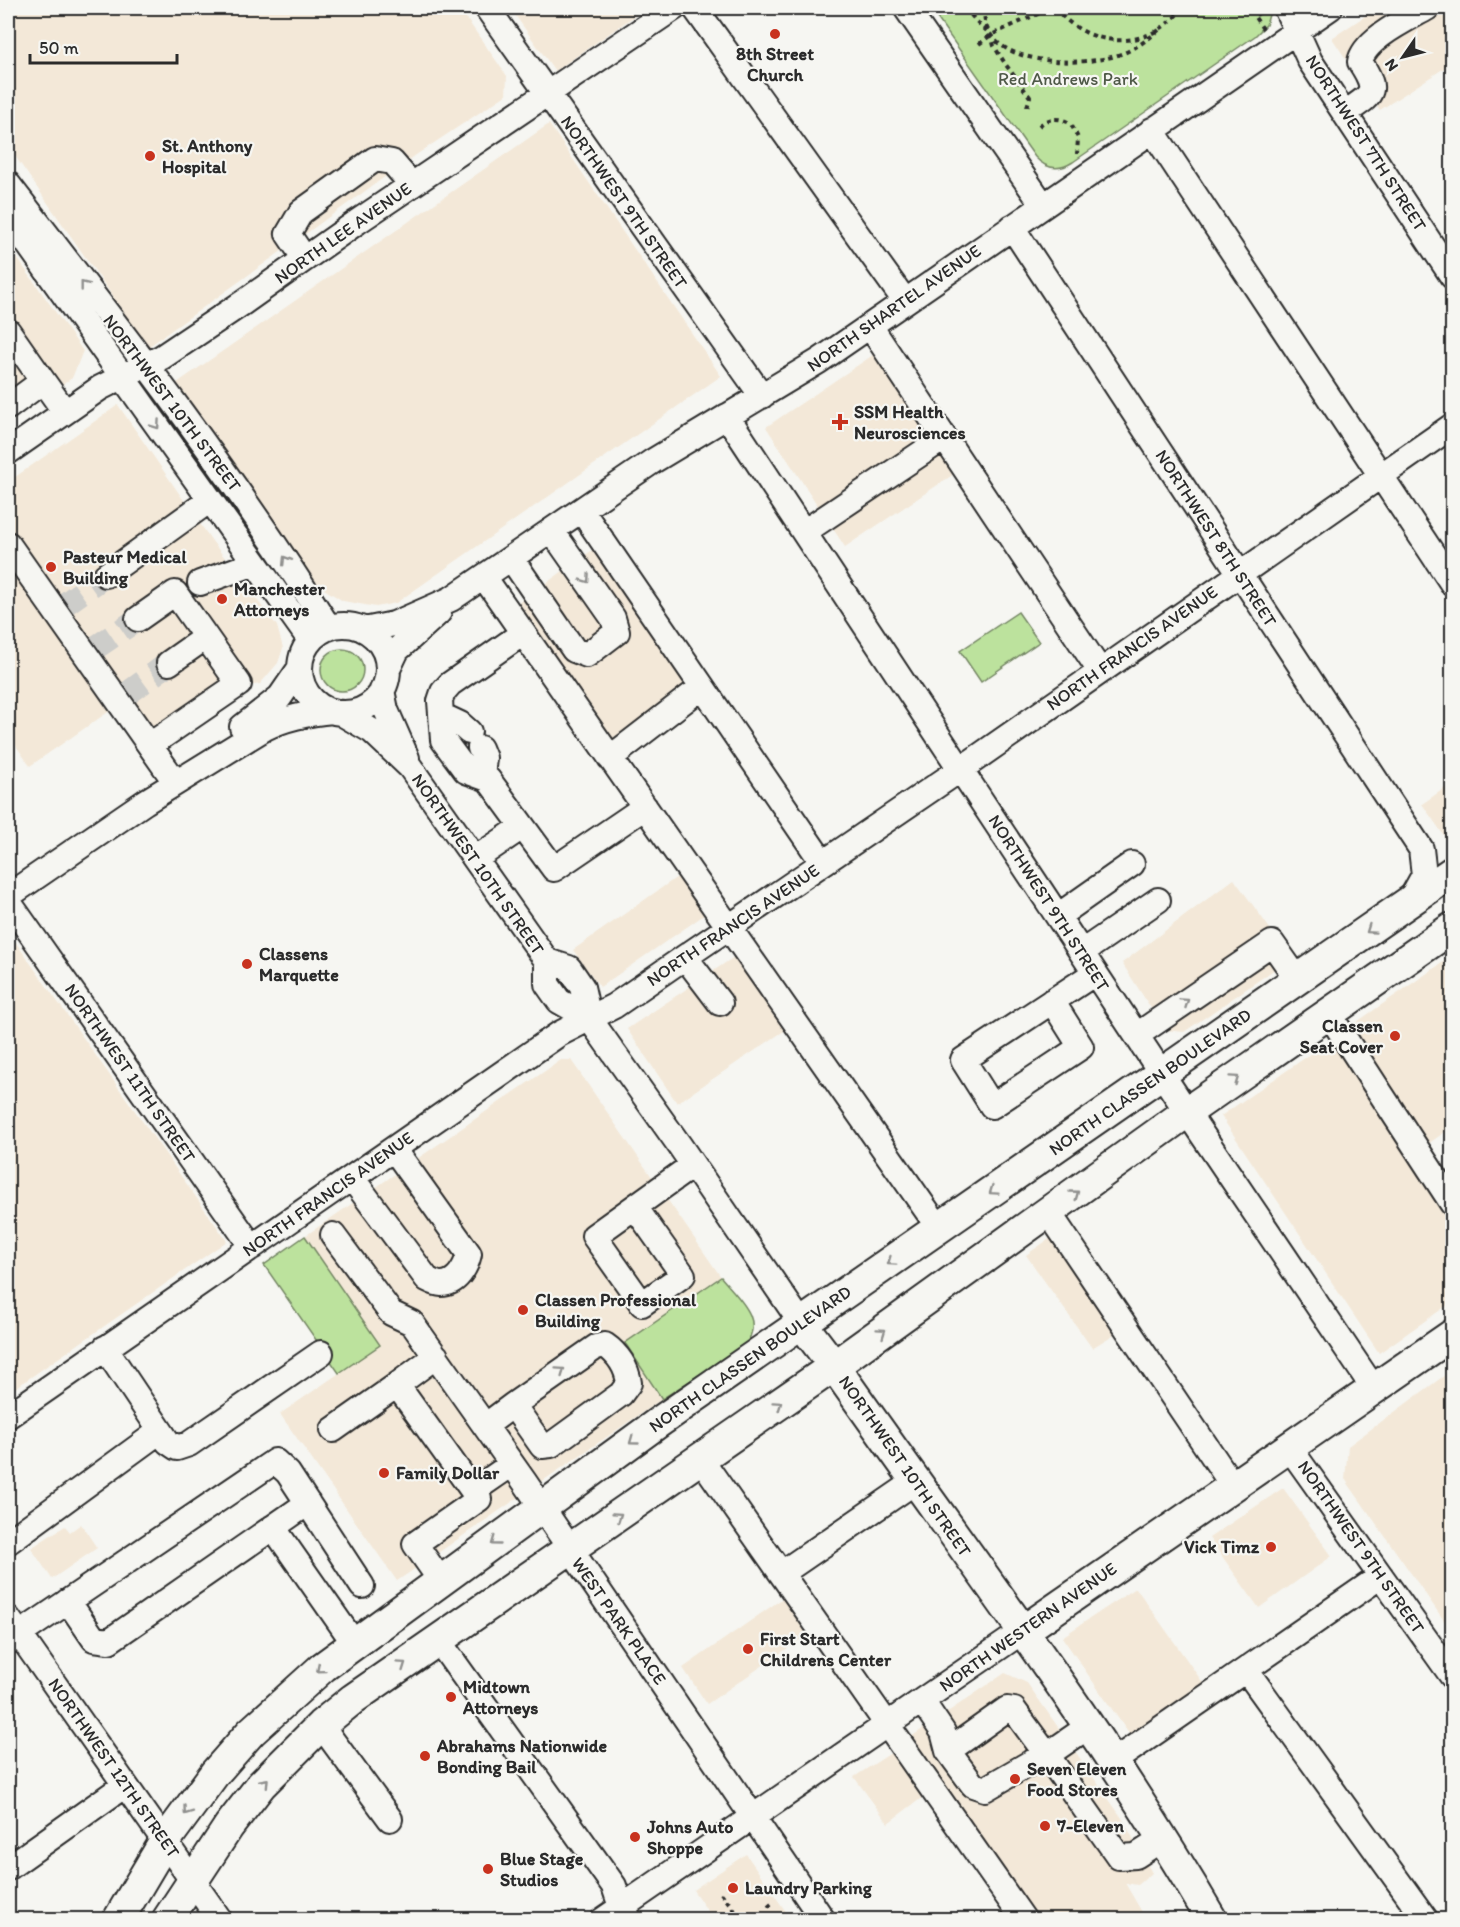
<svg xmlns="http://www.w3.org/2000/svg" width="1460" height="1927" viewBox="0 0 1460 1927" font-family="Itim,sans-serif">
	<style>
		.built { fill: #f3e8d8 }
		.green { fill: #bce29d; stroke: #748664; stroke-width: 1.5 }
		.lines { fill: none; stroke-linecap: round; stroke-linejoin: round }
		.minor-tunnel { stroke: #cdcdca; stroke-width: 24; stroke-dasharray: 24 12; stroke-linecap: butt }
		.minor-casing { stroke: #2b2b2b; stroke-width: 28 }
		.major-casing { stroke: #2b2b2b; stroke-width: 34 }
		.path { stroke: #2b2b2b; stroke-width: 4; stroke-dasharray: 4.5 4.5; stroke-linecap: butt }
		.minor { stroke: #f6f6f2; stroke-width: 24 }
		.major { stroke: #f6f6f2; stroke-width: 30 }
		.oneway { stroke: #90908e }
		.poi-dot { fill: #c8321e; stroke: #f6f6f2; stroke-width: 2 }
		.labels { text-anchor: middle; stroke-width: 4.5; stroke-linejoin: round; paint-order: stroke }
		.poi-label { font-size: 18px; font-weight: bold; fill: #2b2b2b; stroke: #f6f6f2; text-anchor: start }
		.park-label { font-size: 18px; fill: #4f5948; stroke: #f6f6f2 }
		.street-label { font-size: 18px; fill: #2b2b2b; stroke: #f6f6f2 }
	</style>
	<rect width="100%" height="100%" fill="#f6f6f2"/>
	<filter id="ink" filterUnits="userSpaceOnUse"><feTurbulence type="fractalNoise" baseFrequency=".0167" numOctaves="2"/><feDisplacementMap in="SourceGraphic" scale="12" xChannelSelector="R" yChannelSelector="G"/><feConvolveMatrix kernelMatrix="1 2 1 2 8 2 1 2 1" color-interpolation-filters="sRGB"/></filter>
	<g filter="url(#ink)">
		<path class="built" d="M 8,8 L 459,8 L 507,76 L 506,95 L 407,161 L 148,347 L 8,146 Z
			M 510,8 L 646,8 L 555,71 Z
			M 1377,8 L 1452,8 L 1452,63 L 1380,110 L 1332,38 Z
			M 549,124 L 721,376 L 396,603 L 376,607 L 343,601 L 324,589 L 305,572 L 174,385 Z
			M 8,245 L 83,351 L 72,378 L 8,423 Z
			M 876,353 L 957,472 L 845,547 L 766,427 Z
			M 118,405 L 212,541 L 277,626 L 283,648 L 278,663 L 260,684 L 248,686 L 145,758 L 111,710 L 30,766 L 12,740 L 8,743 L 8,482 Z
			M 598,546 L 692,687 L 612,744 L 514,606 Z
			M 1452,783 L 1452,847 L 1422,804 Z
			M 680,875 L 707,913 L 600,987 L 573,950 Z
			M 1234,879 L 1291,958 L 1184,1032 L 1165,1030 L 1122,963 Z
			M 14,940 L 227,1241 L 8,1393 L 8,944 Z
			M 737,955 L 787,1029 L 677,1103 L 627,1029 Z
			M 1452,956 L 1452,1127 L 1411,1156 L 1452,1221 L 1452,1302 L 1379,1353 L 1221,1116 Z
			M 561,1060 L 571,1060 L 721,1277 L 625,1343 L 662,1399 L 397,1581 L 280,1414 L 380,1345 L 305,1236 Z
			M 1055,1235 L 1121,1330 L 1092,1348 L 1026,1255 Z
			M 1452,1370 L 1452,1632 L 1345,1479 L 1348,1446 Z
			M 1283,1488 L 1332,1556 L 1259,1608 L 1209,1538 Z
			M 81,1524 L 97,1548 L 52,1579 L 31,1548 L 65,1526 L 70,1532 Z
			M 1136,1588 L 1208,1690 L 1134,1741 L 1062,1637 Z
			M 789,1594 L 814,1630 L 707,1704 L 683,1668 Z
			M 1005,1673 L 1027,1683 L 1122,1818 L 1152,1873 L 1138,1885 L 1125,1883 L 1146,1919 L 1032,1919 L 908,1739 Z
			M 894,1751 L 923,1797 L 888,1823 L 854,1777 Z
			M 746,1854 L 791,1919 L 713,1919 L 693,1890 Z"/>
		<path class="green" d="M 930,8 L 1271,8 L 1266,25 L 1255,36 L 1073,162 C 1059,171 1046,169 1035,157 Z
			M 1018,612 L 1039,642 L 981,682 L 960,651 Z
			M321 670a21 21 0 1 1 42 0a21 21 0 1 1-42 0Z
			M 305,1236 L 380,1345 L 339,1373 L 264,1265 Z
			M 721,1277 C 737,1297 767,1320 744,1346 L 662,1399 L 625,1343 Z"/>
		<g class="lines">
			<path class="minor-tunnel" d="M 61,607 L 106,575
				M 92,650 L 138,619
				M 124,696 L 169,663"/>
			<g class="minor-casing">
				<path id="minor" d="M 487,8 L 762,396
					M 695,8 L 905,301
					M 906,8 L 1043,205
					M 1286,8 L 1310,61 L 1452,276
					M 1345,113 C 1372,94 1380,93 1360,62 C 1364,39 1408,19 1427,8
					M 1152,130 L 1452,583
					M 8,184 C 119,328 232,473 329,628
					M 8,216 L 310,640
					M 1012,227 L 1421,849 L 1424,875 L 1409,902
					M 305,259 L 288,234 L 301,212 L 375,159 L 392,162 L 412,185
					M 870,326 L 1100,671
					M 8,331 L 43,381
					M 8,407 L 43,381 L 65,412
					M 727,416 L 1187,1112 L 1374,1389
					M 8,452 L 100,388 L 162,357 L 244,302 L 357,222 L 674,8
					M 582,511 L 823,863
					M 804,532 L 944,438
					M 8,544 L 174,780
					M 511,558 L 574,650 L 587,655 L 617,632 L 613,618 L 552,531
					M 106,575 L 210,500
					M 484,577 L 939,1228
					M 200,583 L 255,563
					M 138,619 L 175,593 L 239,684 L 150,745
					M300 669a44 44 0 1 1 88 0a44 44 0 1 1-88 0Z
					M 364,630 L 394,624 L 451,599 L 653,461 L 819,361 L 1330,8
					M 523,633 L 450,684 L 443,692 L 440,701 L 443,740 L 466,771 L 488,779 L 554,869 L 645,807
					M 169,663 L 206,637
					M 388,669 L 397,650 L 439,612
					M 382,690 L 386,710 L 407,758
					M 341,713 L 372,731 L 410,767 L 547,961 L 547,984 L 559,1001 L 589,1018
					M 443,716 L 460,724 L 469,732
					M 242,727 L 280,697 L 300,668
					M 480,748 L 484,758 L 482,776
					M 610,758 L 702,687
					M 475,859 L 522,827
					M 8,896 L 145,802 L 265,728 C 287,717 309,713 333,711
					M 8,901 L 252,1247
					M 1058,916 L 1132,864
					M 1082,952 L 1158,900
					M 685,957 L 720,1003
					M 547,961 L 569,968 L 582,987 L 589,1018 L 680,1146 L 802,1324
					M 1052,1001 L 1081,1047 L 992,1106 L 963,1060 L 1095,973
					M 1329,1014 L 1452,1203
					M 1137,1035 L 1272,943 L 1298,980
					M 352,1178 L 427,1279 C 431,1281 436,1284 441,1284 C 457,1284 466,1267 469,1254 L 394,1149
					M 635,1207 L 683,1275 L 642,1304 L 594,1236 L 693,1165
					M 1049,1213 L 1233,1486
					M 333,1235 L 391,1313 L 412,1323 L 524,1481 L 823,1920
					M 105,1348 L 168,1442 L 177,1448 L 189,1444 L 321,1353
					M 397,1385 L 436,1356
					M 8,1416 L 559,1034 L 614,1006 L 685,957 L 961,769 L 1452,426
					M 485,1426 L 513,1405 L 542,1446 L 551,1445 L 621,1394 L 629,1383 C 627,1368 618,1354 605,1345 L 596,1347 L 513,1405
					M 333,1430 L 397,1385 L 473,1491 L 479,1499 L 415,1544 L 441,1581
					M 1289,1447 L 1452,1676
					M 701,1459 L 1024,1920
					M 473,1491 L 512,1464
					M 273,1527 L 354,1643
					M 8,1542 L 160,1431
					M 782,1573 L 916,1481
					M 68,1601 L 94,1639 L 109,1641 L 308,1503
					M 8,1618 L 220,1920
					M 438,1640 L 614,1886 L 621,1907 L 630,1920
					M 8,1642 L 275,1461 L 288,1473 L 362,1586
					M 1246,1670 L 1426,1920
					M 922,1701 L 943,1732 L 948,1751 L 973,1785 L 985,1789 L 1030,1763 L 1047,1755 L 1014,1710 L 1007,1709 L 948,1751
					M 321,1725 L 390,1819
					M 1089,1726 L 1047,1755 L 1119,1857 L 1136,1856 L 1164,1838
					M 1114,1761 L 1381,1576
					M 8,1868 L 125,1785
					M 603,1920 L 1023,1631"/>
			</g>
			<g class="major-casing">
				<path id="major" d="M 802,1324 L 834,1366 C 962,1549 1099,1726 1212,1920
					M 1023,1631 L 1452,1335
					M 118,1920 L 165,1841 L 215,1773 L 251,1732 L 323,1667 L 659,1422 L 1452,872
					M 167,1920 L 229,1826 L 261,1785 L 321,1725 L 353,1699 L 834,1366 L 1187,1112 L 1452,928"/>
			</g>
			<path class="path" d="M 965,8 L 976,21 L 991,35 L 994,46 L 1006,65 L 1030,97 L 1026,110
				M 984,8 C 984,17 985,27 991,35 C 1011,65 1083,66 1115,56 C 1132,51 1145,42 1159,30
				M 1055,8 C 1089,50 1150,52 1182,8
				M 1263,29 L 1254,16 L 1266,9
				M 979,44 L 991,35 L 1051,8
				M 1039,126 C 1049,117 1060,117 1071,124 L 1078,138 L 1077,154
				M 721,1893 L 736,1912
				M 768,1907 L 774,1902"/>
			<use href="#minor" class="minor"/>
			<use href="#major" class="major"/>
		</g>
		<defs><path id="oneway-chevron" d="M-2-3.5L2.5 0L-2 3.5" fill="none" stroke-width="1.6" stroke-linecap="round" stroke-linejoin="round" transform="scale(1.5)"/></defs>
		<g class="oneway">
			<use href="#oneway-chevron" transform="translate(84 285) rotate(-128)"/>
			<use href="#oneway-chevron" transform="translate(156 425) rotate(55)"/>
			<use href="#oneway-chevron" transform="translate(286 560) rotate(-122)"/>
			<use href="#oneway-chevron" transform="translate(586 579) rotate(55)"/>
			<use href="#oneway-chevron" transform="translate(1370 930) rotate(145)"/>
			<use href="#oneway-chevron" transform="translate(1185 1002) rotate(-34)"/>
			<use href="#oneway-chevron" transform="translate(1235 1079) rotate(-35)"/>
			<use href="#oneway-chevron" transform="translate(993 1191) rotate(145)"/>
			<use href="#oneway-chevron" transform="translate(1075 1194) rotate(-36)"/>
			<use href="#oneway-chevron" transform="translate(891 1262) rotate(145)"/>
			<use href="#oneway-chevron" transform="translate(882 1332) rotate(-35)"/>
			<use href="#oneway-chevron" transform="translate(561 1371) rotate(-35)"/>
			<use href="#oneway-chevron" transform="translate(778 1405) rotate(-35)"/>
			<use href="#oneway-chevron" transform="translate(633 1441) rotate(144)"/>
			<use href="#oneway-chevron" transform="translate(618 1516) rotate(-34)"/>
			<use href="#oneway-chevron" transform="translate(495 1542) rotate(144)"/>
			<use href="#oneway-chevron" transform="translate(402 1665) rotate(-35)"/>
			<use href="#oneway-chevron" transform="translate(320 1669) rotate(140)"/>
			<use href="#oneway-chevron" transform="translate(265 1782) rotate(-47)"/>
			<use href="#oneway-chevron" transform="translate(187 1811) rotate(126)"/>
		</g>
	</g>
	<g class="poi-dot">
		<circle cx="775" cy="34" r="6"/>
		<circle cx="150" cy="156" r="6"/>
		<path d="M837 413h6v6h6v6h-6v6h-6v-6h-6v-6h6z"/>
		<circle cx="51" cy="567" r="6"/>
		<circle cx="222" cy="599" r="6"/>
		<circle cx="247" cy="964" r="6"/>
		<circle cx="1395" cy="1036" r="6"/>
		<circle cx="523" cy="1310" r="6"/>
		<circle cx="384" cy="1473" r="6"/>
		<circle cx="1271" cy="1547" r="6"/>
		<circle cx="748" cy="1649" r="6"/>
		<circle cx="451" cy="1697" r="6"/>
		<circle cx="425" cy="1756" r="6"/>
		<circle cx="1015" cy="1779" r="6"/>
		<circle cx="1045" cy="1826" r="6"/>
		<circle cx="635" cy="1837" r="6"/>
		<circle cx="488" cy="1869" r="6"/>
		<circle cx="733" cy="1888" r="6"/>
	</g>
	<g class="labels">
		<g class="poi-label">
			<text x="775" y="60" text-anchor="middle">8th Street<tspan x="775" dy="21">Church</tspan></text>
			<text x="162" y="152">St. Anthony<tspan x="162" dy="21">Hospital</tspan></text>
			<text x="854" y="418">SSM Health<tspan x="854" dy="21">Neurosciences</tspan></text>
			<text x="63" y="563">Pasteur Medical<tspan x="63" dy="21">Building</tspan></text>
			<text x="234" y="595">Manchester<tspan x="234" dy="21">Attorneys</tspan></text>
			<text x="259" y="960">Classens<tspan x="259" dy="21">Marquette</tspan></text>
			<text x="1383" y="1032" text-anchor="end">Classen<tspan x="1383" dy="21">Seat Cover</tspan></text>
			<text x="535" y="1306">Classen Professional<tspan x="535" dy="21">Building</tspan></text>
			<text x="396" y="1479">Family Dollar</text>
			<text x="1259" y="1553" text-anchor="end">Vick Timz</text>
			<text x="760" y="1645">First Start<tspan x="760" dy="21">Childrens Center</tspan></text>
			<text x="463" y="1693">Midtown<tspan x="463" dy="21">Attorneys</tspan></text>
			<text x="437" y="1752">Abrahams Nationwide<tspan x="437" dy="21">Bonding Bail</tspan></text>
			<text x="1027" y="1775">Seven Eleven<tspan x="1027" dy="21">Food Stores</tspan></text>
			<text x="1057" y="1832">7-Eleven</text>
			<text x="647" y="1833">Johns Auto<tspan x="647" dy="21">Shoppe</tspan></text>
			<text x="500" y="1865">Blue Stage<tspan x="500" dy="21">Studios</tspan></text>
			<text x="745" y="1894">Laundry Parking</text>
		</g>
		<g class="park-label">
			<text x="1068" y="85">Red Andrews Park</text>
		</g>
		<g class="street-label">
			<text transform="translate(1366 143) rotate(57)" y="6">NORTHWEST 7TH STREET</text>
			<text transform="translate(624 202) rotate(55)" y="6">NORTHWEST 9TH STREET</text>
			<text transform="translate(343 233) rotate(-35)" y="6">NORTH LEE AVENUE</text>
			<text transform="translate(894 308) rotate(-35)" y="6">NORTH SHARTEL AVENUE</text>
			<text transform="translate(172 403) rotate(53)" y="6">NORTHWEST 10TH STREET</text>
			<text transform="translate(1216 538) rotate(57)" y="6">NORTHWEST 8TH STREET</text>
			<text transform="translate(1132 648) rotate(-35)" y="6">NORTH FRANCIS AVENUE</text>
			<text transform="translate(478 864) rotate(55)" y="6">NORTHWEST 10TH STREET</text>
			<text transform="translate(1049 903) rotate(57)" y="6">NORTHWEST 9TH STREET</text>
			<text transform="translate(733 925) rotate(-34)" y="6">NORTH FRANCIS AVENUE</text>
			<text transform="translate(130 1073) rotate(55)" y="6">NORTHWEST 11TH STREET</text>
			<text transform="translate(1150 1082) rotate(-35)" y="6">NORTH CLASSEN BOULEVARD</text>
			<text transform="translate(328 1194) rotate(-35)" y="6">NORTH FRANCIS AVENUE</text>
			<text transform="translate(750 1359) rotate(-35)" y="6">NORTH CLASSEN BOULEVARD</text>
			<text transform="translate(905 1466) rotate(55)" y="6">NORTHWEST 10TH STREET</text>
			<text transform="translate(1361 1547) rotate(55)" y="6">NORTHWEST 9TH STREET</text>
			<text transform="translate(619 1621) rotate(55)" y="6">WEST PARK PLACE</text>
			<text transform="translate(1028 1627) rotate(-35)" y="6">NORTH WESTERN AVENUE</text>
			<text transform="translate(114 1768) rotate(55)" y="6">NORTHWEST 12TH STREET</text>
		</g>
	</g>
	<rect width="1460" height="1927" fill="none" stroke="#f6f6f2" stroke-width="30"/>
	<rect x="15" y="15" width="1430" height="1897" fill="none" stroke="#2b2b2b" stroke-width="2" filter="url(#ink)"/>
	<g transform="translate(1403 57) rotate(235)" stroke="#f6f6f2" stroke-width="4.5" paint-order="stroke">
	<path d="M0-4.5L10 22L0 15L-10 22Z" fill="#2b2b2b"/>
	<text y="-9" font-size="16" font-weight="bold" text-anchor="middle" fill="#2b2b2b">N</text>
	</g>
	<path d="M30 54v9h147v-9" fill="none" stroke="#2b2b2b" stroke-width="3"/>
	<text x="39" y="54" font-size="18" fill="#2b2b2b" stroke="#f6f6f2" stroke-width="4.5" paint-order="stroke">50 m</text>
</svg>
